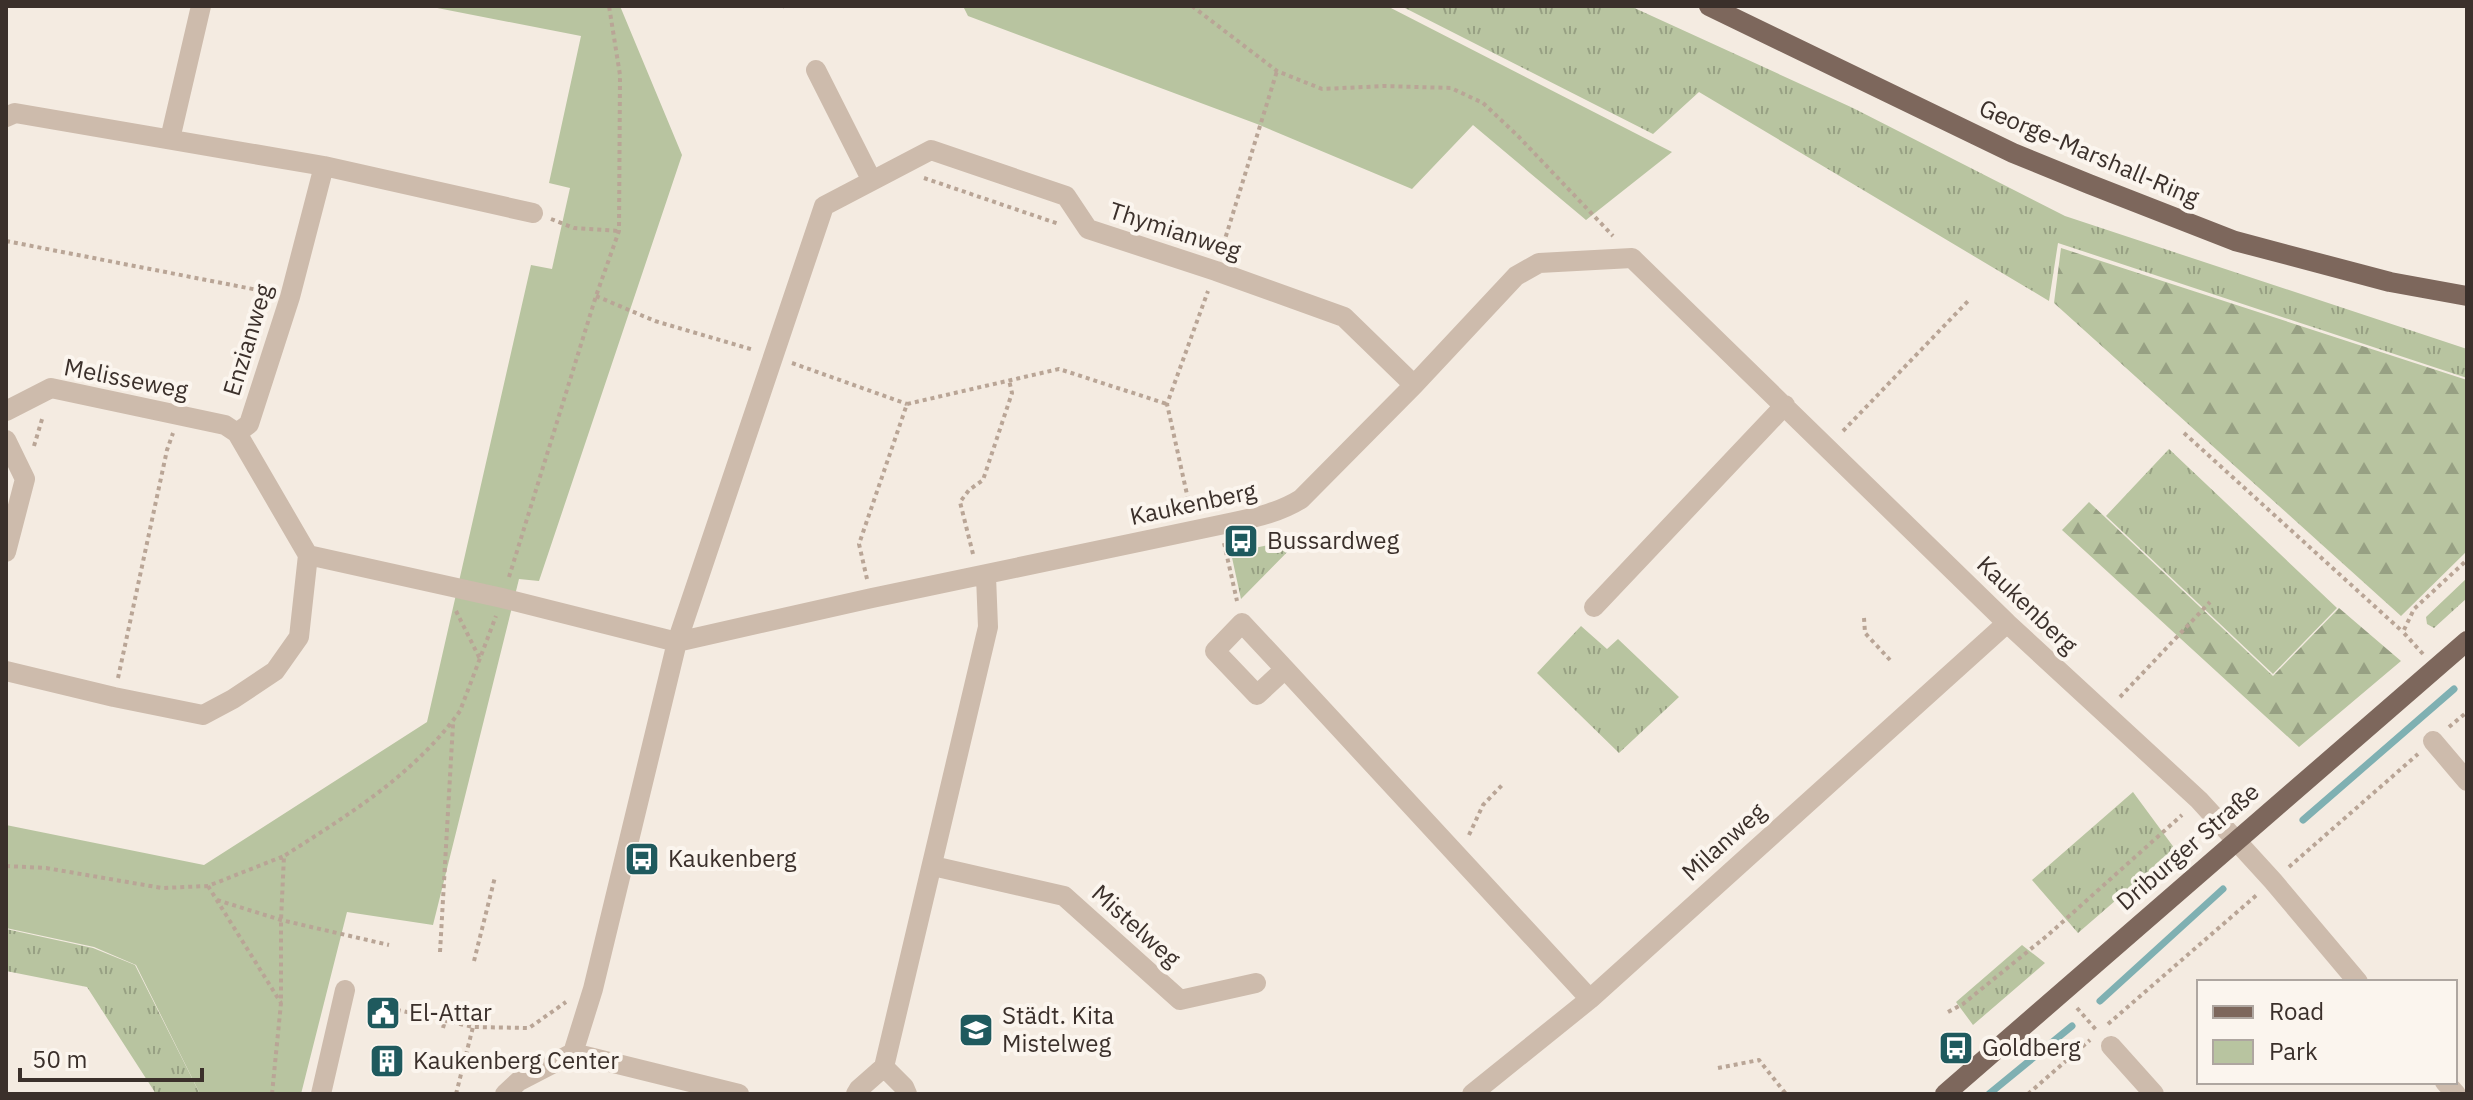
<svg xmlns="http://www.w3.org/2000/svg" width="2473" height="1100" viewBox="0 0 2473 1100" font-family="'IBM Plex Sans',sans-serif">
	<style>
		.grass { fill: url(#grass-tufts) }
		.forest { fill: url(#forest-firs) }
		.park { fill: #b8c4a0 }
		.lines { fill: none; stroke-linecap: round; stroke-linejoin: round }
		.stream { stroke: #7fb0b2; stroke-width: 7 }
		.path { stroke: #b9a596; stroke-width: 4; stroke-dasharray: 4 4; stroke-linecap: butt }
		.minor { stroke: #cdbbac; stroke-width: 20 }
		.major { stroke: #7d675c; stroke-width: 20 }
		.labels { text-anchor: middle; stroke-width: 8; stroke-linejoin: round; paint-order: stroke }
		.street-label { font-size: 24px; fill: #3b302b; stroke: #fbf5ee }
		.poi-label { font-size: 24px; fill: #3b302b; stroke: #fbf5ee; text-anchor: start }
	</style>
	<defs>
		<pattern id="grass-tufts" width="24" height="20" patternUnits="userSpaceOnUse" patternTransform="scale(2)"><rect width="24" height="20" fill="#b8c4a0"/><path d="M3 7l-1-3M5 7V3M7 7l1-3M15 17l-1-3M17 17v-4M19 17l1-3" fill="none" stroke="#97a083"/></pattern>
		<pattern id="forest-firs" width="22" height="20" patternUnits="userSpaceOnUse" patternTransform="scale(2)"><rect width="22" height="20" fill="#b8c4a0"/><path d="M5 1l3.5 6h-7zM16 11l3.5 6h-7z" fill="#97a083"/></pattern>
	</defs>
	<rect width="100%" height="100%" fill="#f4ebe1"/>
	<path class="grass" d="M 1401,6 L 1630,6 L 1853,108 L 2065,216 L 2467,349 L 2467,378 L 2058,243 L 2049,301 L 1699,92 L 1653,134 Z
		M 2169,449 L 2337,608 L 2273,674 L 2106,516 Z
		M 1301,538 L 1241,599 L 1231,553 Z
		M 2467,578 L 2467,598 L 2434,628 L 2427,624 L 2426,617 Z
		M 1581,626 L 1607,649 L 1618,639 L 1679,697 L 1619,753 L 1537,673 Z
		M 2133,792 L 2175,849 L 2078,933 L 2032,880 Z
		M 6,929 L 93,948 L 135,965 L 200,1094 L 156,1094 L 87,987 L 6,971 Z
		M 2022,945 L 2045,963 L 1973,1025 L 1956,1002 Z"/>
	<path class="forest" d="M 2061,248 L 2467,380 L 2467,551 L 2401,616 L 2054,303 Z
		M 2089,502 L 2273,676 L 2339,608 L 2401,661 L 2299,747 L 2062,530 Z"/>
	<path class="park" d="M 427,6 L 620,6 L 682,155 L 539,581 L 519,579 L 433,925 L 347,912 L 301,1094 L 200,1094 L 136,965 L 94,947 L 6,928 L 6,825 L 204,865 L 427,722 L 531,265 L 552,269 L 570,188 L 549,183 L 581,36 Z
		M 963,6 L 1387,6 L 1672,152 L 1586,220 L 1473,125 L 1412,189 L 1257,124 L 968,16 Z"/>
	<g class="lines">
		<path class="stream" d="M 2303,820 L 2454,689
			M 2100,1001 L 2223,889
			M 1989,1094 L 2072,1026"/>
		<path class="path" d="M 784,6 L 785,7
			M 1192,6 L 1277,71 L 1322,89 L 1385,86 L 1451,88 L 1483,103 L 1518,136 L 1613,236
			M 924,178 L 1059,224
			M 551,219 L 574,228 L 619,231
			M 6,241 L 268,292
			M 1221,252 L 1277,71
			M 596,296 L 655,321 L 754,350
			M 792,363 L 907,404
			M 1843,431 L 1969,300
			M 2184,433 L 2403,632
			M 34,446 L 43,416
			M 1190,508 L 1167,404 L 1208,291
			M 1224,543 L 1237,601
			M 973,554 L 960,502 L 969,490 L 983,480 L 1012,393 L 1009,380
			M 509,577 L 596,296 L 619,231 L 620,75 L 609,6
			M 867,579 L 859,544 L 907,404 L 1059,369 L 1167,404
			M 456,611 L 480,659
			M 1864,618 L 1865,633 L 1890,660
			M 2423,654 L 2403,632 L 2414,609 L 2467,560
			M 118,678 L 167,450 L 173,433
			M 2120,697 L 2210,602
			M 2449,727 L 2467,712
			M 1469,835 L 1483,805 L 1504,783
			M 6,866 L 46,868 L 162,888 L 208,886 L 284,856
			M 2289,867 L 2418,754
			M 208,886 L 281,1003
			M 217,900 L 281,920 L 389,945
			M 440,952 L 453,724
			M 474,961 L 495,877
			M 389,1008 L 473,1027 L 529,1028 L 566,1002
			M 2077,1008 L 2098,1032
			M 1948,1012 L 1963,1004 L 2048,935 L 2182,815
			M 2108,1024 L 2259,893
			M 443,1028 L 445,1021
			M 1718,1068 L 1759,1060 L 1786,1094
			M 272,1094 L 281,1003 L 281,920 L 284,856 C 348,815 414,775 460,711 L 496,616
			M 456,1094 L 473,1027
			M 2028,1094 L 2090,1040"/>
		<path class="minor" d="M 816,70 L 871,179
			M 6,117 L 15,113 L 324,166 L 533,213
			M 170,139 L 201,6
			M 6,411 L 51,388 L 225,425 L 237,433 L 308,555 L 299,637 L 275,671 L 233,699 L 203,715 L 114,697 L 6,671
			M 237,433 L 249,424 L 290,297 L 324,166
			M 6,440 L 25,479 L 6,552
			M 308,555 L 502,598 L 677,642 L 824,206 L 931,150 L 1066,196 L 1088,229 L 1216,271 L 1344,317 L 1414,385
			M 1594,607 L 1785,405
			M 1285,669 L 1257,695 L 1215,651 L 1242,623 L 1285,669 L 1590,999
			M 2433,741 L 2467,781
			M 933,866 L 1064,896 L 1180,1000 L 1256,983
			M 2111,1046 L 2154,1094
			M 573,1053 L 739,1094
			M 884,1067 L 904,1087 L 907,1094
			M 2445,1082 L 2456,1094
			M 321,1094 L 345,990
			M 505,1094 L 519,1081 L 573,1053 L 593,989 L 677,642 L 872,598 L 1234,522 C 1258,517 1280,512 1301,499 L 1414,385 L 1516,276 L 1539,263 L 1632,258 L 2007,623 L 2199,800 L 2273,881 L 2358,982
			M 856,1094 L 859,1089 L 884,1067 L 988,627 L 986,576
			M 1472,1094 L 1590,999 L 2007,623"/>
		<path class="major" d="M 1709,6 L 2013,153 L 2089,184 L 2235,241 L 2390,282 L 2467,296
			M 1945,1094 L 2467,641"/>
	</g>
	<defs>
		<g id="bus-square" transform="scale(1.8)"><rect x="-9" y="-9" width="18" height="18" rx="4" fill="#1f5a5e" stroke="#fbf5ee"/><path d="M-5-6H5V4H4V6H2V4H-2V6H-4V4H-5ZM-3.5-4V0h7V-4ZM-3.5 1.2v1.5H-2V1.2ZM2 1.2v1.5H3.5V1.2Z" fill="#fff"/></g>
		<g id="civic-square" transform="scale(1.8)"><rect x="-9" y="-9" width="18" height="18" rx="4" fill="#1f5a5e" stroke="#fbf5ee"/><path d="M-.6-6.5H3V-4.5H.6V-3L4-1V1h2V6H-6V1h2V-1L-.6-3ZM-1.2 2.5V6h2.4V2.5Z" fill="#fff"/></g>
		<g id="school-square" transform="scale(1.8)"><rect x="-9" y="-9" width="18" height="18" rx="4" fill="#1f5a5e" stroke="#fbf5ee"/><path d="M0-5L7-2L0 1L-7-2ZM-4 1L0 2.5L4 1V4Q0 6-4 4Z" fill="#fff"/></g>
		<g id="building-square" transform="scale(1.8)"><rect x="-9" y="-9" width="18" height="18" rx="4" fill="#1f5a5e" stroke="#fbf5ee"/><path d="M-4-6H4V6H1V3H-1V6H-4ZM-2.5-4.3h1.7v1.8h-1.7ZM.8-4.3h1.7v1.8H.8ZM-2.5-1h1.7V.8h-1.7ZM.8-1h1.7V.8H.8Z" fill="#fff"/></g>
	</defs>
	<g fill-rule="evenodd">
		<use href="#bus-square" x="1241" y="541"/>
		<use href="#bus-square" x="642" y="859"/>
		<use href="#civic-square" x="383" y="1013"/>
		<use href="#school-square" x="976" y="1030"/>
		<use href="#bus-square" x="1956" y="1048"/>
		<use href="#building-square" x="387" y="1061"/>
	</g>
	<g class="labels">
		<g class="street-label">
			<text transform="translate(2089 153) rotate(23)" y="8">George-Marshall-Ring</text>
			<text transform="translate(1175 231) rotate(18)" y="8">Thymianweg</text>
			<text transform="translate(248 340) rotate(-73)" y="8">Enzianweg</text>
			<text transform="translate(126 379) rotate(11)" y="8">Melisseweg</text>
			<text transform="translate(1193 504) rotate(-12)" y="8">Kaukenberg</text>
			<text transform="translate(2027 605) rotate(44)" y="8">Kaukenberg</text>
			<text transform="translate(1724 842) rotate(-42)" y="8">Milanweg</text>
			<text transform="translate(2188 847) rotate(-41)" y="8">Driburger Straße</text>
			<text transform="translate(1136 926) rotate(42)" y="8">Mistelweg</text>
		</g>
		<g class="poi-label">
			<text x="1267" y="549">Bussardweg</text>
			<text x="668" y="867">Kaukenberg</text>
			<text x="409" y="1021">El-Attar</text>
			<text x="1002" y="1024">Städt. Kita<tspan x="1002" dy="28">Mistelweg</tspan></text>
			<text x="1982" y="1056">Goldberg</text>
			<text x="413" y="1069">Kaukenberg Center</text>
		</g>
	</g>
	<rect width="2473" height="1100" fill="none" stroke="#3b302b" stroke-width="16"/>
	<rect x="2197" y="980" width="260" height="104" fill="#fbf5ee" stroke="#aea6a0" stroke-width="2"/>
	<rect x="2213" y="1006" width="40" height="12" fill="#7d675c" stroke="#aea6a0" stroke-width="2"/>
	<text x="2269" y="1020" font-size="24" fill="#3b302b">Road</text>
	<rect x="2213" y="1040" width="40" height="24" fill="#b8c4a0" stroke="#aea6a0" stroke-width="2"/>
	<text x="2269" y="1060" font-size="24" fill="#3b302b">Park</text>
	<path d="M20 1068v12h182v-12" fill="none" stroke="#3b302b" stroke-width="4"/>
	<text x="32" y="1068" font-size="24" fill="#3b302b" stroke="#fbf5ee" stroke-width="6" paint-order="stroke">50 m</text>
</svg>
